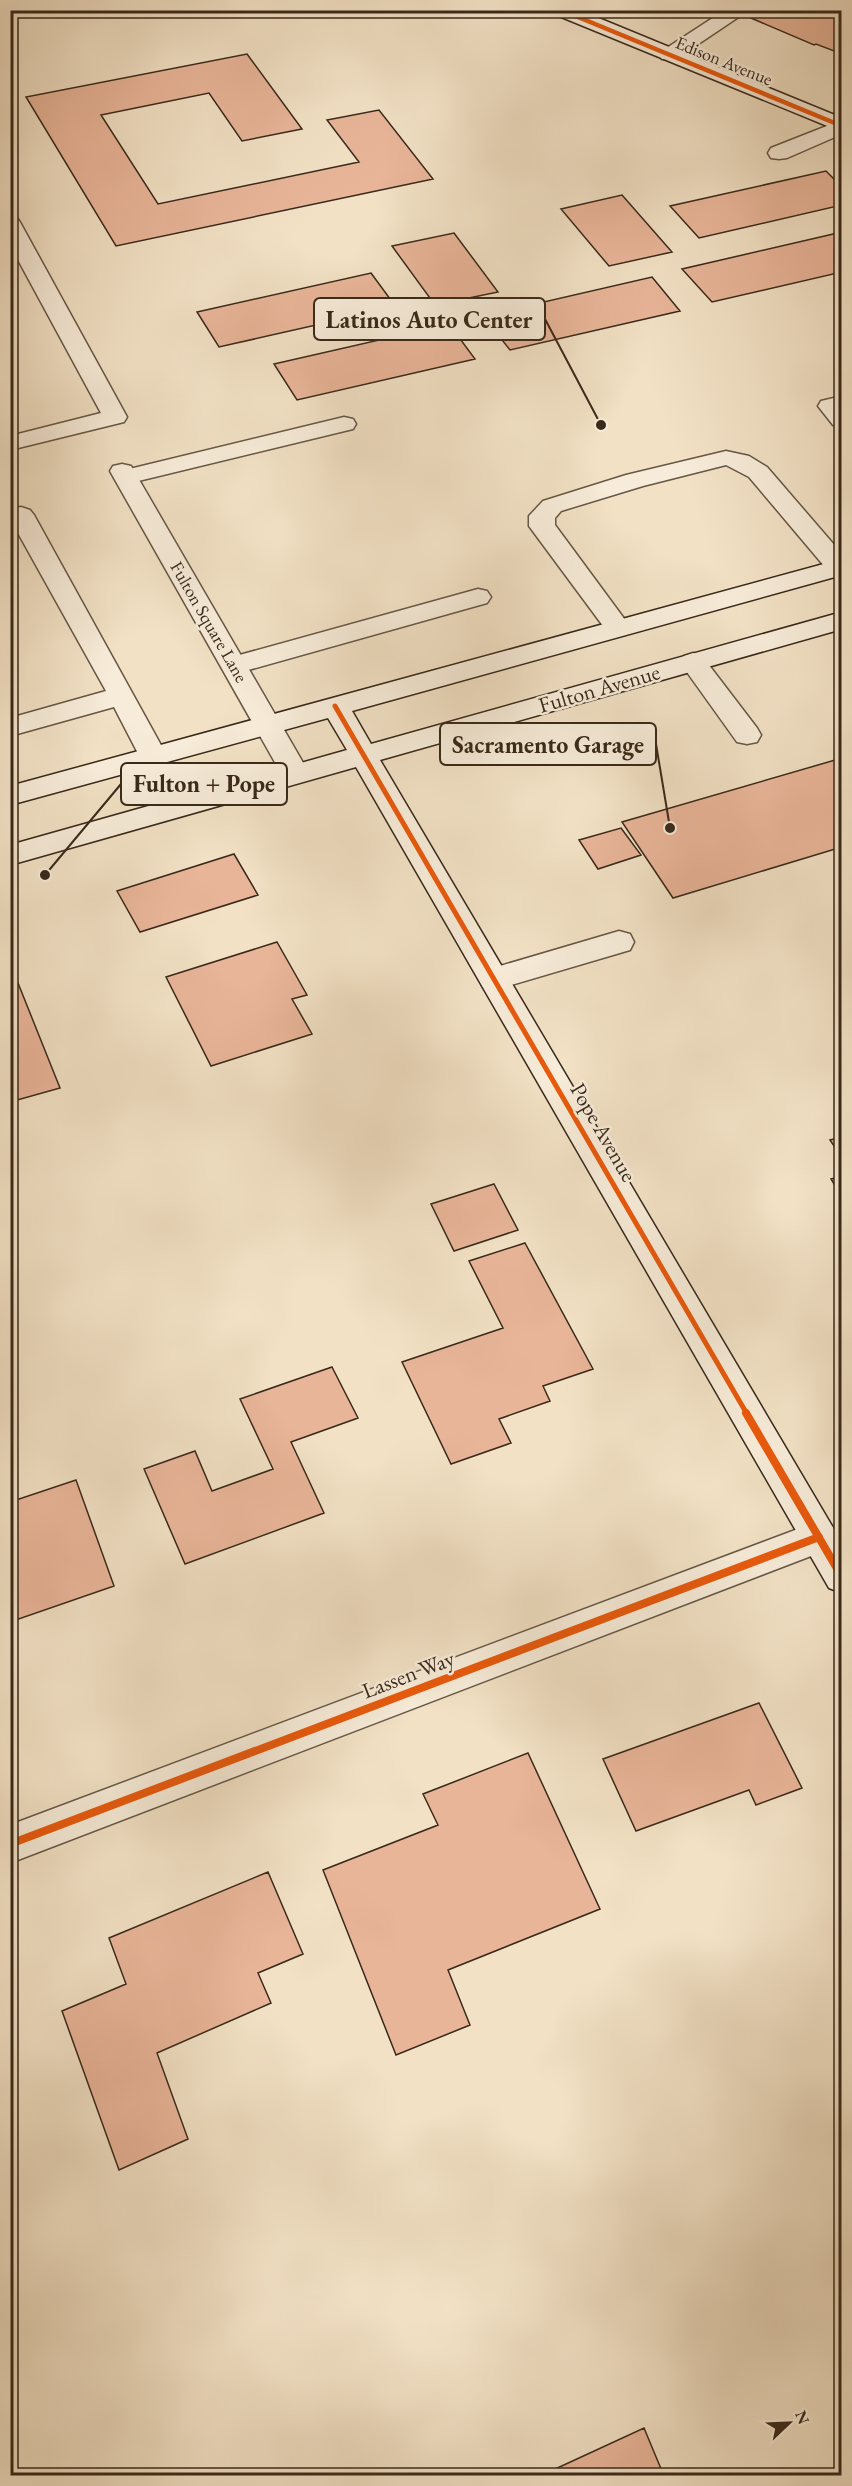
<svg xmlns="http://www.w3.org/2000/svg" width="852" height="2486" viewBox="0 0 852 2486" font-family="'EB Garamond',serif">
	<style>
		.building { fill: #e9b599; stroke: #38291a; stroke-width: 1.5 }
		.lines { fill: none; stroke-linecap: round; stroke-linejoin: round }
		.lane-casing { stroke: #665745; stroke-width: 3 }
		.street-casing { stroke: #665745; stroke-width: 3 }
		.secondary-casing { stroke: #38291a; stroke-width: 3 }
		.lane { fill: #f7ecd9; fill-rule: evenodd }
		.street { fill: #f7ecd9; fill-rule: evenodd }
		.secondary { fill: #f7ecd9; fill-rule: evenodd }
		.cycleway-far2-casing { stroke: #f7ecd9; stroke-width: 7 }
		.cycleway-far1-casing { stroke: #f7ecd9; stroke-width: 9 }
		.cycleway-casing { stroke: #f7ecd9; stroke-width: 11 }
		.cycleway-far2 { stroke: #e8590c; stroke-width: 4.5 }
		.cycleway-far1 { stroke: #e8590c; stroke-width: 5 }
		.cycleway { stroke: #e8590c; stroke-width: 8 }
		.labels { text-anchor: middle; stroke-width: 5; stroke-linejoin: round; paint-order: stroke }
		.far-street-label { font-size: 18px; fill: #38291a; stroke: #f7ecd9 }
		.street-label { font-size: 22px; fill: #38291a; stroke: #f7ecd9 }
		.leader { fill: none; stroke: #38291a; stroke-width: 2 }
		.callout-dot { fill: #38291a; stroke: #f7ecd9; stroke-width: 2 }
		.callout { fill: #f7ecd9; stroke: #38291a; stroke-width: 2 }
		.callout-label { font-size: 24px; text-anchor: middle; font-weight: bold; fill: #38291a }
	</style>
	<rect width="100%" height="100%" fill="#f2e1c5"/>
	<filter id="stains"><feTurbulence type="fractalNoise" baseFrequency=".00333" numOctaves="4"/><feColorMatrix values="0 0 0 0 .2 0 0 0 0 .09 0 0 0 0 .02 0 0 0 .5 -.17"/></filter>
	<radialGradient id="worn" r=".72"><stop offset=".6" stop-color="#630" stop-opacity="0"/><stop offset="1" stop-color="#630" stop-opacity=".3"/></radialGradient>
	<path class="building" d="M 751,10 L 842,10 L 842,54 L 816,44 L 814,45 L 744,15 Z
		M 247,54 L 302,129 L 242,141 L 209,93 L 101,115 L 158,204 L 359,162 L 327,120 L 379,110 L 433,179 L 116,246 L 26,97 Z
		M 826,171 L 842,187 L 842,205 L 699,238 L 670,206 Z
		M 622,195 L 672,252 L 609,266 L 561,209 Z
		M 842,232 L 842,272 L 712,302 L 682,269 Z
		M 454,233 L 498,292 L 435,305 L 392,246 Z
		M 371,273 L 396,307 L 219,347 L 197,312 Z
		M 652,277 L 680,311 L 510,350 L 483,316 Z
		M 449,324 L 475,359 L 297,400 L 274,364 Z
		M 842,758 L 842,847 L 673,898 L 622,822 Z
		M 621,828 L 641,855 L 598,869 L 579,840 Z
		M 234,854 L 258,895 L 140,932 L 117,891 Z
		M 277,942 L 307,995 L 292,999 L 312,1034 L 211,1066 L 166,977 Z
		M 16,978 L 60,1088 L 10,1102 L 10,979 Z
		M 842,1137 L 842,1158 L 830,1140 Z
		M 842,1176 L 842,1197 L 831,1179 Z
		M 494,1184 L 518,1230 L 454,1251 L 431,1204 Z
		M 525,1243 L 593,1369 L 543,1386 L 550,1401 L 499,1419 L 511,1443 L 451,1464 L 402,1362 L 503,1328 L 469,1261 Z
		M 332,1367 L 358,1418 L 291,1442 L 324,1513 L 185,1564 L 144,1469 L 195,1451 L 212,1491 L 273,1469 L 240,1399 Z
		M 76,1480 L 114,1586 L 10,1622 L 10,1502 Z
		M 759,1703 L 802,1788 L 756,1805 L 749,1790 L 636,1831 L 603,1759 Z
		M 528,1753 L 600,1909 L 448,1970 L 470,2025 L 396,2055 L 323,1870 L 438,1825 L 423,1794 Z
		M 268,1872 L 303,1954 L 258,1973 L 271,2003 L 157,2053 L 188,2139 L 119,2170 L 62,2011 L 126,1984 L 109,1938 Z
		M 644,2428 L 664,2476 L 540,2476 Z"/>
	<g class="lines">
		<g class="lane-casing">
			<path id="lane" d="M 725,10 L 749,10 L 676,59 L 662,59 L 659,55 L 662,51 Z
				M 842,120 L 842,134 L 787,158 L 779,159 L 771,158 L 768,153 L 771,148 Z
				M 10,217 L 18,219 L 21,224 L 127,417 L 124,422 L 10,450 L 10,436 L 101,413 L 10,245 Z
				M 842,396 L 842,427 L 833,425 L 818,406 L 821,401 Z
				M 344,417 L 353,419 L 356,424 L 353,429 L 126,484 L 117,482 L 114,477 L 117,472 Z
				M 726,451 L 749,456 L 767,467 L 842,554 L 842,574 L 830,573 L 749,477 L 726,465 L 643,486 L 561,511 L 555,518 L 555,525 L 631,628 L 627,634 L 618,636 L 609,634 L 529,526 L 529,516 L 543,501 L 626,475 Z
				M 21,507 L 30,510 L 34,515 L 167,756 L 163,763 L 153,765 L 143,763 L 114,707 L 10,736 L 10,718 L 106,691 L 13,524 L 10,525 L 10,509 Z
				M 478,589 L 487,591 L 491,597 L 487,603 L 234,674 L 225,671 L 221,665 L 225,659 Z
				M 693,653 L 702,656 L 757,728 L 761,735 L 757,742 L 747,744 L 737,742 L 684,668 L 680,662 L 684,656 Z
				M 619,931 L 630,934 L 634,942 L 630,950 L 494,990 L 483,987 L 479,979 L 483,971 Z"/>
		</g>
		<g class="street-casing">
			<path id="street" d="M 122,464 L 131,466 L 134,471 L 309,773 L 305,780 L 295,782 L 285,780 L 281,773 L 110,471 L 113,466 Z
				M 819,1521 L 832,1526 L 837,1537 L 832,1548 L 10,1863 L 10,1825 Z"/>
		</g>
		<g class="secondary-casing">
			<path id="secondary" d="M 551,10 L 579,10 L 842,118 L 842,132 L 554,14 Z
				M 842,559 L 842,575 L 352,711 L 371,744 L 842,612 L 842,629 L 380,760 L 842,1543 L 842,1593 L 829,1588 L 356,767 L 10,865 L 10,845 L 347,750 L 328,718 L 10,805 L 10,786 Z"/>
		</g>
		<use href="#lane" class="lane"/>
		<use href="#street" class="street"/>
		<use href="#secondary" class="secondary"/>
		<g class="cycleway-far2-casing">
			<path id="cycleway-far2" d="M 561,10 L 842,126"/>
		</g>
		<g class="cycleway-far1-casing">
			<path id="cycleway-far1" d="M 335,706 L 747,1414"/>
		</g>
		<g class="cycleway-casing">
			<path id="cycleway" d="M 746,1413 L 842,1577
				M 10,1844 L 819,1537"/>
		</g>
		<use href="#cycleway-far2" class="cycleway-far2"/>
		<use href="#cycleway-far1" class="cycleway-far1"/>
		<use href="#cycleway" class="cycleway"/>
	</g>
	<g class="labels">
		<g class="far-street-label">
			<text transform="translate(724 61) rotate(22)" y="6">Edison Avenue</text>
			<text transform="translate(209 622) rotate(60)" y="6">Fulton Square Lane</text>
		</g>
		<g class="street-label">
			<text transform="translate(599 688) rotate(-16)" y="8">Fulton Avenue</text>
			<text transform="translate(604 1132) rotate(60)" y="8">Pope Avenue</text>
			<text transform="translate(408 1674) rotate(-21)" y="8">Lassen Way</text>
		</g>
	</g>
	<path class="leader" d="M601 425L545 319M670 828L656 744M45 875L121 784"/>
	<g class="callout-dot">
		<circle cx="601" cy="425" r="6"/>
		<circle cx="670" cy="828" r="6"/>
		<circle cx="45" cy="875" r="6"/>
	</g>
	<g class="callout">
		<rect x="314" y="298" width="231" height="42" rx="6"/>
		<rect x="440" y="723" width="216" height="42" rx="6"/>
		<rect x="121" y="763" width="166" height="42" rx="6"/>
	</g>
	<g class="callout-label">
		<text x="429" y="328">Latinos Auto Center</text>
		<text x="548" y="753">Sacramento Garage</text>
		<text x="204" y="792">Fulton + Pope</text>
	</g>
	<rect width="852" height="2486" fill="none" stroke="#f2e1c5" stroke-width="36"/>
	<rect x="12" y="12" width="828" height="2462" fill="none" stroke="#38291a" stroke-width="3"/>
	<rect x="18" y="18" width="816" height="2450" fill="none" stroke="#38291a" stroke-width="1.5"/>
	<g transform="translate(789 2423) rotate(67)" stroke="#f7ecd9" stroke-width="4.5" paint-order="stroke">
	<path d="M0-4.5L10 22L0 15L-10 22Z" fill="#38291a"/>
	<text y="-9" font-size="16" font-weight="bold" text-anchor="middle" fill="#38291a">N</text>
	</g>
	<rect width="100%" height="100%" filter="url(#stains)"/>
	<rect width="100%" height="100%" fill="url(#worn)"/>
</svg>
